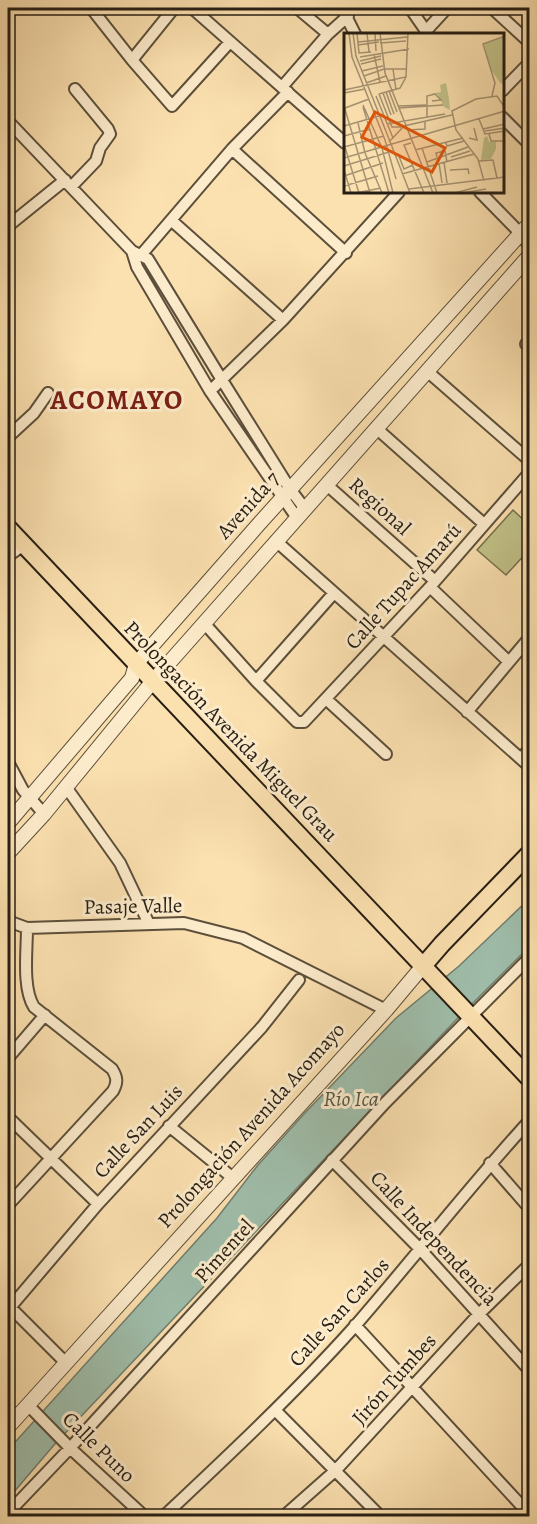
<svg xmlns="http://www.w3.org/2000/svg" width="537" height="1524" viewBox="0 0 537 1524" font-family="Alegreya,serif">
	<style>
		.green { fill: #c2c289; stroke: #74704e; stroke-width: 1.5 }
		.water { fill: #9fbeab; stroke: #6f7e6f; stroke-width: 1.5 }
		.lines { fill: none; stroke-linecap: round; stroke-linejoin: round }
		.minor-casing { stroke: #5c4f3b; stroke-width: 14 }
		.tertiary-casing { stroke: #5c4f3b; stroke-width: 16 }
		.primary-casing { stroke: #261e14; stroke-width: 20 }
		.minor { stroke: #fdeccc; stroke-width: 10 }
		.tertiary { stroke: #fdeccc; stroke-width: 14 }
		.primary { stroke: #fce1b0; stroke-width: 16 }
		.labels { text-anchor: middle; stroke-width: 6; stroke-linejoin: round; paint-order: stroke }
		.street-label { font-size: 21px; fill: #261e14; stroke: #fdeccc }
		.water-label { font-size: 22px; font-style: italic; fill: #505649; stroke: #fdeccc }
		.district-label { font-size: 27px; font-weight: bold; letter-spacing: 1.5px; fill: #7a1f14; stroke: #fdeccc }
		.inset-road { fill: none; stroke: #a69372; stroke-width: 1.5 }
		.view { fill: #de560c; fill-opacity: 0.15; stroke: #de560c; stroke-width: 3 }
		.inset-edge { fill: none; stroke: #261e14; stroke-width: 3 }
	</style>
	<rect width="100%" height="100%" fill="#fce1b0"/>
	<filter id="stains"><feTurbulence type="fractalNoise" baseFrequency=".00333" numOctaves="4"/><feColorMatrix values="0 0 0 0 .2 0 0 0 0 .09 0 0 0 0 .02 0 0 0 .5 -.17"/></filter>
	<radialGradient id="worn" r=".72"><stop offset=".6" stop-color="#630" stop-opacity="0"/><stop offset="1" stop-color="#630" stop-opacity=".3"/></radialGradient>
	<path class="green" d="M 513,510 L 529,525 L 529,550 L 506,575 L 477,550 Z"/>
	<path class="water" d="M 529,899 L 529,947 L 454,1022 L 54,1445 L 8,1499 L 8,1450 L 217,1218 L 258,1165 L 303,1115 L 396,1018 L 459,966 Z"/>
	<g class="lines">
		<g class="minor-casing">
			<path id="minor" d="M 91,8 L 132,60 L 172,106 L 230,42
				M 192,8 L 345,143
				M 297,8 L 328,34
				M 342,8 L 355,34
				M 410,8 L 428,34
				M 492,8 L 530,43
				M 425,32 L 447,8
				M 132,60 L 174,8
				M 282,87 L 328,34 L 348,16
				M 502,91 L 530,62
				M 502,117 L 530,145
				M 8,121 L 132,251 L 148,259 L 222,380 L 290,489 L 305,509
				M 232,149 L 346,253
				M 71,187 L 96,161 L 100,148 L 110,134 L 108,129 L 75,89
				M 480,192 L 520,233 L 530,247
				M 171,220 L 283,320
				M 8,226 L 65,180
				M 132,251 L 137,267 L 210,391 L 297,518
				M 141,255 L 232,149 L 288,92
				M 526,344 L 530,340
				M 427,371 L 530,461
				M 210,391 L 283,320 L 399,192
				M 376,428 L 484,524
				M 8,437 L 34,413 L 48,393
				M 327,485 L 435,581
				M 276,541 L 530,767
				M 8,556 L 24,545
				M 430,587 L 509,662
				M 204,623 L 256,681 L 297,722 L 304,722 L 430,587 L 530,472
				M 256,681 L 334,593
				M 326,699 L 386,754
				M 467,712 L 530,637
				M 521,759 L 530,748
				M 8,762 L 23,790 L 44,814
				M 66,787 L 120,863 L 149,924
				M 8,921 L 27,928 L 184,923 L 243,938 L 386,1010
				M 8,1058 L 45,1015
				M 8,1117 L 98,1204
				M 169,1126 L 233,1178
				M 332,1160 L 421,1250 L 530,1371
				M 490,1163 L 530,1209
				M 8,1205 L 113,1091 C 118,1082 117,1077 112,1069 L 34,1007 C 22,988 27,951 27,928
				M 8,1305 L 66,1363
				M 8,1310 L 98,1204 L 262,1027 L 299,980
				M 355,1325 L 530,1515
				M 28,1405 L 70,1448 L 144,1516
				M 276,1411 L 380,1516
				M 8,1513 L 71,1447 L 385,1103 L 530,957
				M 164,1516 C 230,1454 295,1393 355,1326 C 414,1258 469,1187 530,1120
				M 284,1516 L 336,1470 L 479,1314 L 530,1264"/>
		</g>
		<g class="tertiary-casing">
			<path id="tertiary" d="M 8,823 L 132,678 L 136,664 L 258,525 L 530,223
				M 8,853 L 44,814 L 153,681 L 530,255
				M 8,1427 L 386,1010 L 423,966"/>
		</g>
		<g class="primary-casing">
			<path id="primary" d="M 8,528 L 530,1079
				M 423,966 L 442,944 L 530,853"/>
		</g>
		<use href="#minor" class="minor"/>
		<use href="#tertiary" class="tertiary"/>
		<use href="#primary" class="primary"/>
	</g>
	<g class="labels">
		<g class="street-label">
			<text transform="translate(248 505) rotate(-48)" y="7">Avenida 7</text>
			<text transform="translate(380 506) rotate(42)" y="7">Regional</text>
			<text transform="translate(403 586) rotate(-48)" y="7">Calle Tupac Amarú</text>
			<text transform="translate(231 731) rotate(46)" y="7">Prolongación Avenida Miguel Grau</text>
			<text transform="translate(133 906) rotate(-1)" y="7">Pasaje Valle</text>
			<text transform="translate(251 1125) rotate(-48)" y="7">Prolongación Avenida Acomayo</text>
			<text transform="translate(138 1131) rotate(-47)" y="7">Calle San Luis</text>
			<text transform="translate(434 1238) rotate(47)" y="7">Calle Independencia</text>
			<text transform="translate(224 1251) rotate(-48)" y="7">Pimentel</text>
			<text transform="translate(339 1312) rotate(-48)" y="7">Calle San Carlos</text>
			<text transform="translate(394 1379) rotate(-48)" y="7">Jirón Tumbes</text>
			<text transform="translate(99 1447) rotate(44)" y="7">Calle Puno</text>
		</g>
		<g class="water-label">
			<text x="351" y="1106">Río Ica</text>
		</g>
		<g class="district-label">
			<text x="117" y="409">ACOMAYO</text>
		</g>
	</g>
	<g transform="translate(344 33)">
		<rect width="160" height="160" fill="#fce1b0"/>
		<path d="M 160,4 L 160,49 L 157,51 L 146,35 L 140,11 ZM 102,50 L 105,66 L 106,77 L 100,74 L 94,62 L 86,61 L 97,59 L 96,52 ZM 143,103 L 145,109 L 152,109 L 152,116 L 147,126 L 137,127 L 140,105 Z" fill="#c2c289"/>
		<path class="inset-road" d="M 5,0 L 8,24 L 41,107 L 52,146M 9,0 L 12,23 L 47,111M 13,0 L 15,20 L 27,19M 23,0 L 25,19M 31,0 L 32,18M 36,0 L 41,40 L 89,160M 14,9 L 63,4M 36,10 L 62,8M 14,12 L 35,9M 30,21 L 36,49M 16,24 L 65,16M 16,28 L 37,23M 17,31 L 37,26M 49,36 L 52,57M 18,38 L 39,33M 20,43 L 40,36 L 62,36M 22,50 L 42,43M 0,57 L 62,44 L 64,0M 45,58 L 53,79M 42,59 L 50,81M 0,60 L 21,56M 39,60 L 47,82M 35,61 L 48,94 L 57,94M 35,61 L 56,55 L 62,44M 32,63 L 49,105M 148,63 L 151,50 L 139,11 L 161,3M 19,72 L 38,115 L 49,160M 0,73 L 26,160M 54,73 L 82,72M 19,74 L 45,160M 1,75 L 25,66M 55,75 L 99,72M 83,85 L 83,63 L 91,61 L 97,67 L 88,68M 135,86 L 141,101 L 161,98M 14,90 L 21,120 L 38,160M 43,91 L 101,81M 0,93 L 35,83M 139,96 L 161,91M 63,97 L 81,96 L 81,89M 141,98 L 161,95M 145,101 L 147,108 L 161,108M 0,103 L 26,96M 125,105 L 133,107 L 130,95M 45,109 L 60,93 L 108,82M 67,110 L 60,112 L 80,160M 102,110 L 103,113 L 120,108M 0,111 L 6,131M 47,111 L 66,160M 0,114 L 40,103M 78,115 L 93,160M 71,117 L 119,105M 54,121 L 60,136 L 69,132M 93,124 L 92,120 L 101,118 L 103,129M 107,124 L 126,118M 0,125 L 161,78M 135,128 L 149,127 L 153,145M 83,129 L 124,114M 100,129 L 103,150M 95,130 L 98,150M 6,131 L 15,160M 0,133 L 45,119M 0,137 L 7,160M 106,137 L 124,136 L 125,141M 58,141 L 130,121M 0,143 L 39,130M 140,148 L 134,126 L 112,97 L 108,78 L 132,66 L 153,63 L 161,75M 0,153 L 34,143M 65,156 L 161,144M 12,160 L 37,155M 111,160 L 133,154M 119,160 L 142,156"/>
		<path class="view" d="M 31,79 L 101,115 L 88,139 L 18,104 Z"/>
		<rect width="160" height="160" class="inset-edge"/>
	</g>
	<rect width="537" height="1524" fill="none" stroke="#fce1b0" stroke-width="30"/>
	<rect x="9" y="9" width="519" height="1506" fill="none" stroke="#261e14" stroke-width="3"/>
	<rect x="15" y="15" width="507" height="1494" fill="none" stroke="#261e14" stroke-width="1.5"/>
	<rect width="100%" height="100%" filter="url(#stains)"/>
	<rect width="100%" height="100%" fill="url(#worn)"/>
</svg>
